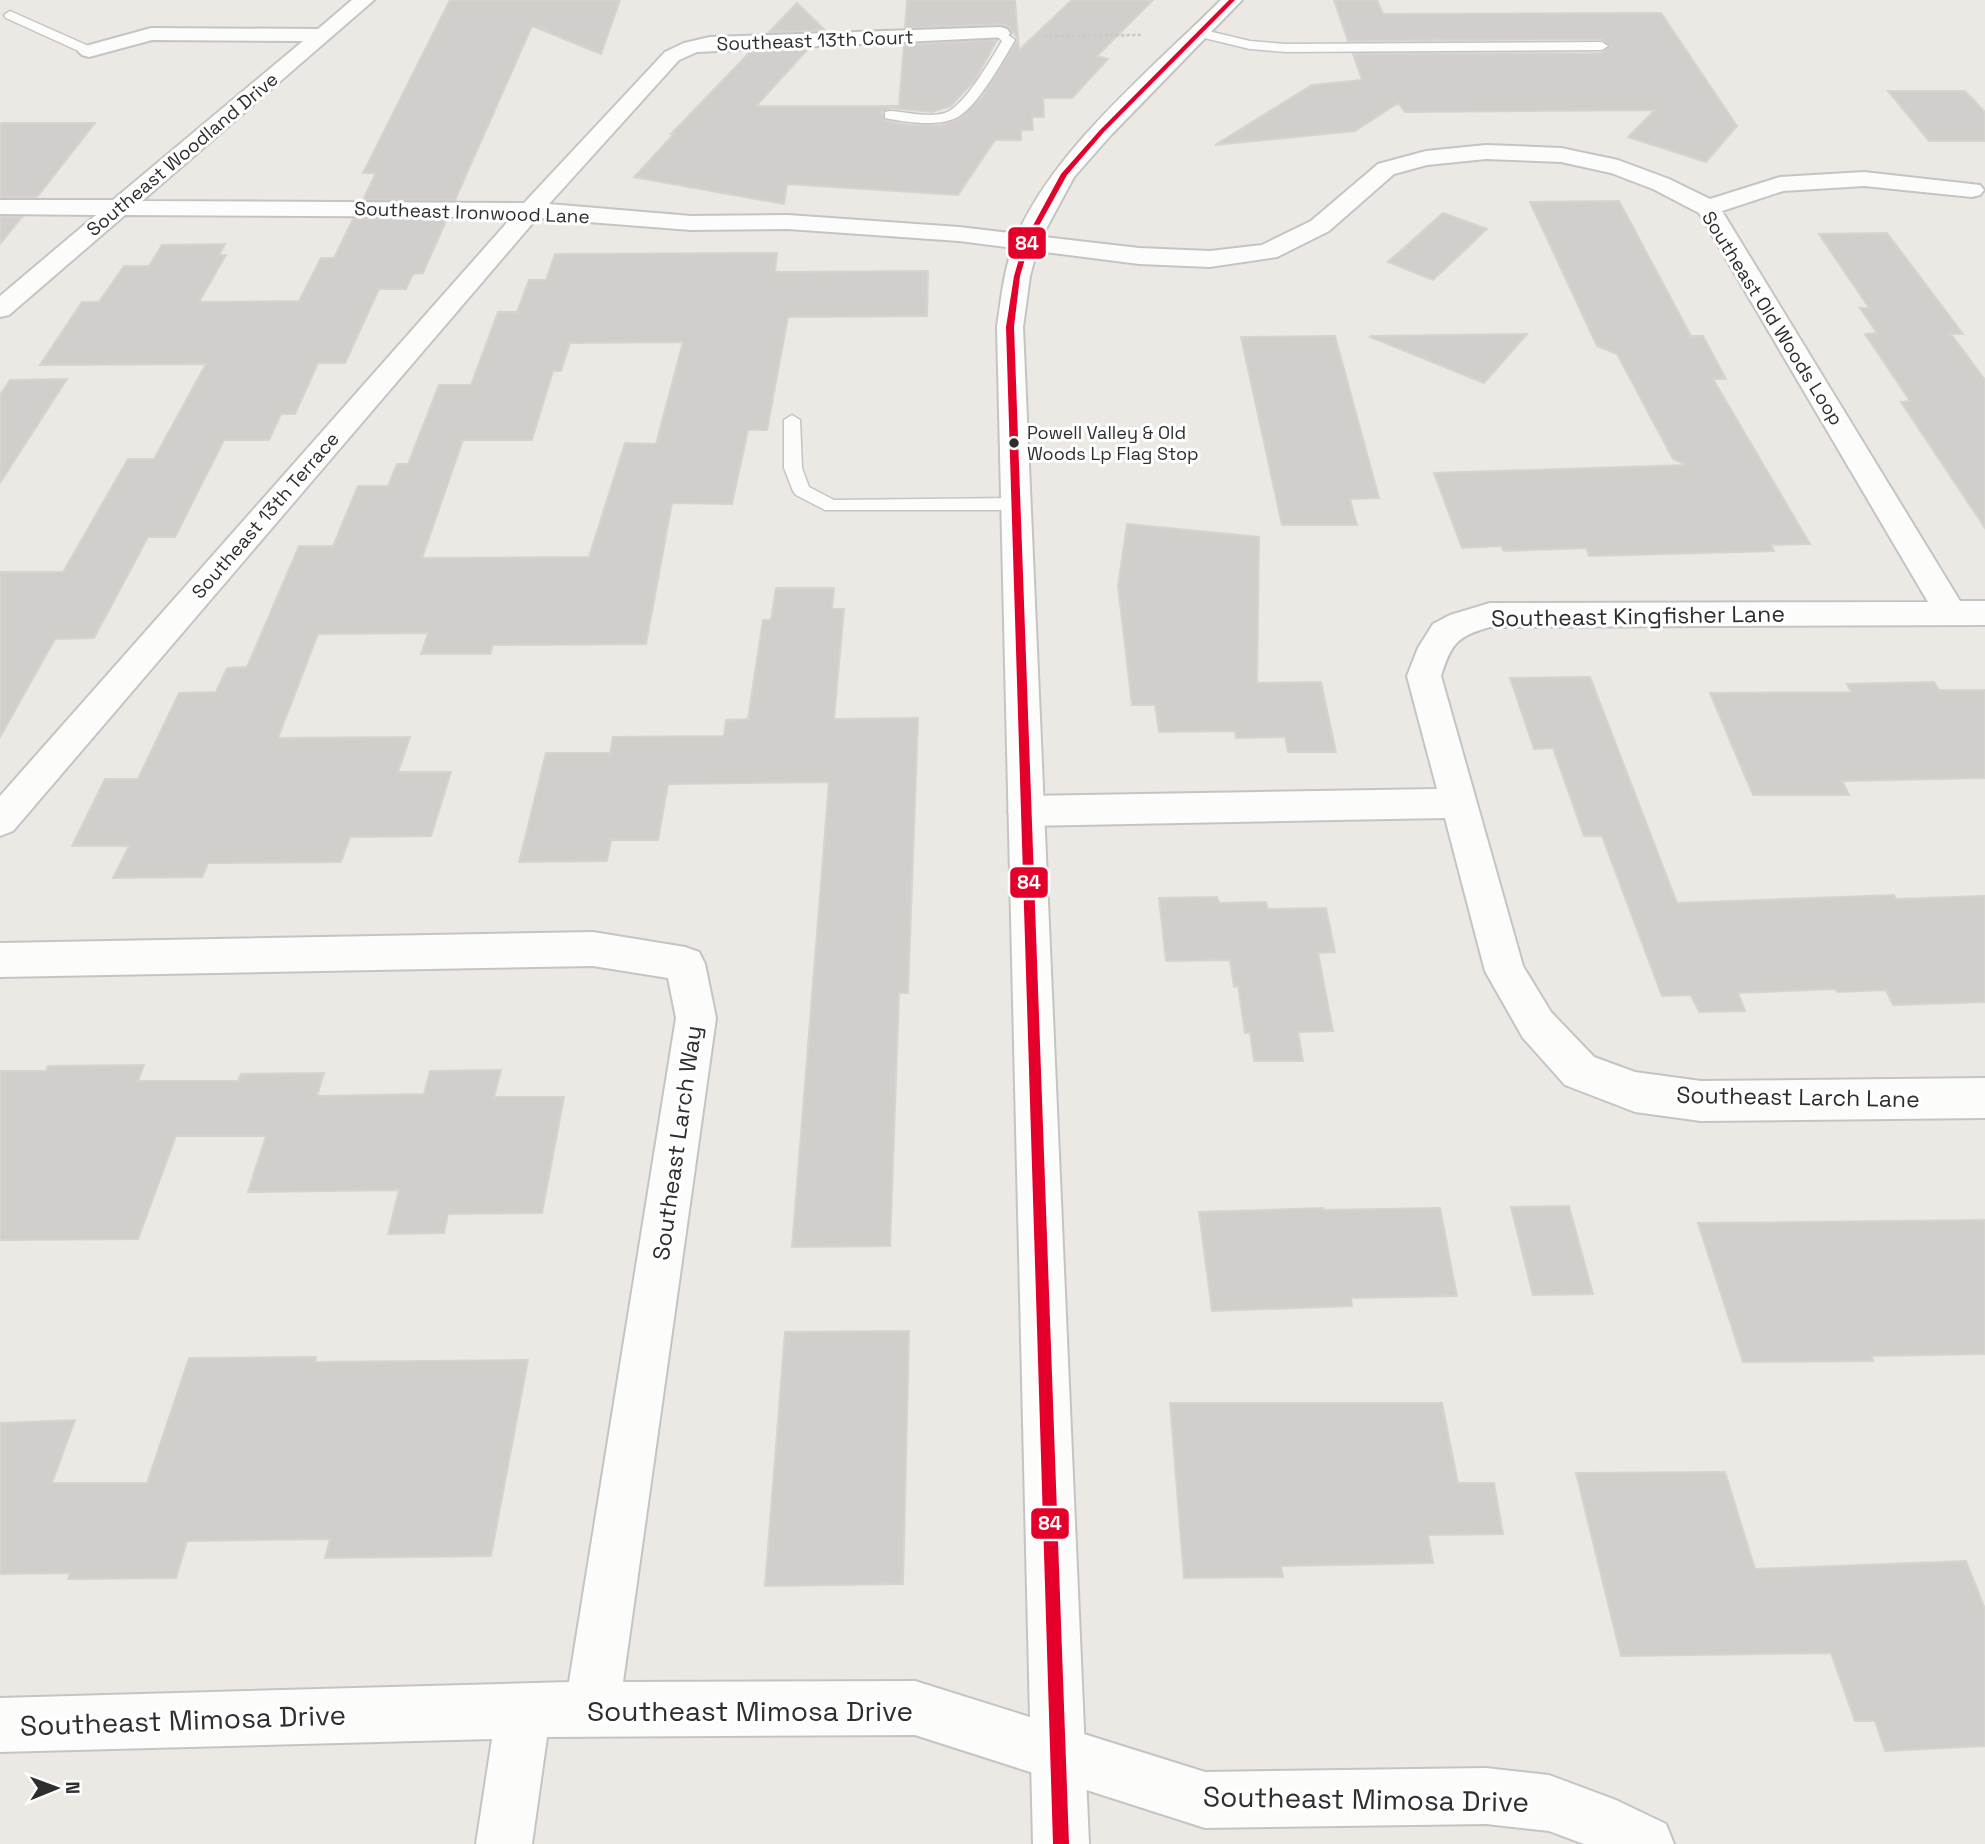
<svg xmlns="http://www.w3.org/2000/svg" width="1985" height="1844" viewBox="0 0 1985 1844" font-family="'Space Grotesk',sans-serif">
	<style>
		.building { fill: #d1cecb; stroke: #d7d4d0; stroke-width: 2; fill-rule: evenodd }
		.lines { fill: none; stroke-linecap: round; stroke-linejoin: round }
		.lane-casing { stroke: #c5c4c5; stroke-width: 3 }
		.street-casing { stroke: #c5c4c5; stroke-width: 4 }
		.secondary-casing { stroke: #c5c4c5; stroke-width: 4 }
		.path { stroke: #c9c9c8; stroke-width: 2.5; stroke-dasharray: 3.5 2; stroke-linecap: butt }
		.lane { fill: #fcfcfb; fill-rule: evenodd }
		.street { fill: #fcfcfb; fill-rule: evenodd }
		.secondary { fill: #fcfcfb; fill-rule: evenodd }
		.bus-1-casing { stroke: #fff; stroke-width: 6 }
		.bus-1 { fill: #e4002b; fill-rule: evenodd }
		.bus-dot { fill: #2e2e2e; stroke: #fff; stroke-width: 2.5 }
		.labels { text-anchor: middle; stroke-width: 6; stroke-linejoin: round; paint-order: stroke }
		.far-bus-label { font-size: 18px; fill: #2e2e2e; stroke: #fff; text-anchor: start }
		.far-street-label { font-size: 19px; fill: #2e2e2e; stroke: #fff }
		.street-label { font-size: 23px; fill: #2e2e2e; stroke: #fff }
		.near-street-label { font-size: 28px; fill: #2e2e2e; stroke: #fff }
		.line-badge { stroke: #fff; stroke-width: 2.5 }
		.badge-label { font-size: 19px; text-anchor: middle; font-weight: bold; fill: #fff }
	</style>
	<rect width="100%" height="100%" fill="#ece8e4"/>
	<path class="building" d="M 450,0 L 620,0 L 601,54 L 532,26 L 455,200 L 363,200 L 376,173 L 363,173 Z
		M 907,0 L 1015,0 L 1019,50 L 1072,0 L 1153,0 L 1097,56 L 1108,59 L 1072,98 L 1043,98 L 1044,117 L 1032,117 L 1033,130 L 1021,130 L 1021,140 L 995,140 L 958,195 L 787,184 L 784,204 L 634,177 L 674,134 L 671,134 L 750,52 L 808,49 L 756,106 L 899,106 L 904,45 L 997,40 L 975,80 L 951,106 L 932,112 L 890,108 L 882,112 L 885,121 L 911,125 L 940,125 L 957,120 L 983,96 L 1018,39 L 1009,27 L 1000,24 L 905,28 Z
		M 1334,0 L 1377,0 L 1383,14 L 1661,13 L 1737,126 L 1706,162 L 1628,137 L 1655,110 L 1405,112 L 1398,103 L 1355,131 L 1215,145 L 1312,85 L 1362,80 L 1353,54 L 1602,53 L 1610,47 L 1602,39 L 1348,41 Z
		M 797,3 L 825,30 L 769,32 Z
		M 1888,91 L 1965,91 L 1985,112 L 1985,141 L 1929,141 Z
		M 0,123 L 95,123 L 37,197 L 0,197 Z
		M 1619,201 L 1691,336 L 1703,336 L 1726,379 L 1713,379 L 1810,544 L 1771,545 L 1774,551 L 1589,556 L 1586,548 L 1504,551 L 1501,546 L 1462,548 L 1434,473 L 1687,465 L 1673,459 L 1617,354 L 1597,346 L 1530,202 Z
		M 1443,213 L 1487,229 L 1433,280 L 1388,262 Z
		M 0,217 L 22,217 L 0,244 Z
		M 353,219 L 447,219 L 423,273 L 413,274 L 406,289 L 379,289 L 345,363 L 318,363 L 295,414 L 281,414 L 269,440 L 224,440 L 175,537 L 148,537 L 94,638 L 55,639 L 0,737 L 0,572 L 63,572 L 128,459 L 154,459 L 206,364 L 40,365 L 82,302 L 99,302 L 124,266 L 149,266 L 162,245 L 225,244 L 219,255 L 226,255 L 199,302 L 299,301 L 321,258 L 334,258 Z
		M 1887,233 L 1963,334 L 1951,334 L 1985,380 L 1985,528 L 1901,402 L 1910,401 L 1865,334 L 1877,333 L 1860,308 L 1869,308 L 1819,234 Z
		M 777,253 L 775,272 L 928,271 L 927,316 L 788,317 L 767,430 L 748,430 L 732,504 L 672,503 L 646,644 L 493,645 L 490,654 L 421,654 L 428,633 L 318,634 L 278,738 L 410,737 L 398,772 L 451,772 L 431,836 L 350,837 L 341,862 L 208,863 L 202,877 L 113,878 L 129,846 L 72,846 L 105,779 L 138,779 L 179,693 L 216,692 L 227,668 L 247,667 L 299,546 L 333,546 L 358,486 L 388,486 L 397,464 L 408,464 L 439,385 L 471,385 L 498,312 L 517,312 L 529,280 L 546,280 L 555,254 ZM 683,342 L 656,444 L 625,443 L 589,557 L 422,558 L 463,440 L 532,440 L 553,371 L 561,371 L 570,343 Z
		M 1527,334 L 1484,383 L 1370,337 L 1371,336 Z
		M 1335,336 L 1379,498 L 1350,499 L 1357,525 L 1282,525 L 1241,337 Z
		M 67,379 L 0,483 L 0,395 L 10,380 Z
		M 1127,524 L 1259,537 L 1257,683 L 1321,682 L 1336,752 L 1288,752 L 1285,737 L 1236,738 L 1235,731 L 1159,732 L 1155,705 L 1132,705 L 1118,586 Z
		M 776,588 L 834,588 L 832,609 L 844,609 L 834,719 L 918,718 L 908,993 L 899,993 L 890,1246 L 792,1247 L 829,782 L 668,784 L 658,840 L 611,840 L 607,861 L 519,862 L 546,753 L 610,753 L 613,737 L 724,736 L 726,720 L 748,719 L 763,620 L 771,620 Z
		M 1590,677 L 1677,903 L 1894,895 L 1896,899 L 1985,896 L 1985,1002 L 1893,1005 L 1886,990 L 1837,992 L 1836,989 L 1738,993 L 1745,1011 L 1699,1012 L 1691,995 L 1662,996 L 1602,836 L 1584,836 L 1553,748 L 1534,749 L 1510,678 Z
		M 1934,682 L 1939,690 L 1985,690 L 1985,778 L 1842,781 L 1849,795 L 1753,795 L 1710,693 L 1851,692 L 1847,684 Z
		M 1217,897 L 1219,903 L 1266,902 L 1268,909 L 1326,908 L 1335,952 L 1318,953 L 1333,1031 L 1298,1032 L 1303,1061 L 1254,1061 L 1250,1032 L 1245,1033 L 1238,986 L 1234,987 L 1230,960 L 1166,961 L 1159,898 Z
		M 144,1065 L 138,1081 L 238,1081 L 241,1074 L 324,1073 L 317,1096 L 424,1094 L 430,1071 L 501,1070 L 494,1097 L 564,1097 L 542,1213 L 448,1214 L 444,1233 L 388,1234 L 399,1190 L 248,1192 L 266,1136 L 176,1136 L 138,1239 L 0,1240 L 0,1071 L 46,1071 L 48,1066 Z
		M 1569,1206 L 1593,1294 L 1533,1295 L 1511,1207 Z
		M 1323,1208 L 1324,1210 L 1440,1208 L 1457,1296 L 1351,1298 L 1352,1306 L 1212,1311 L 1199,1212 Z
		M 1985,1220 L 1985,1354 L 1871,1356 L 1873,1361 L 1743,1362 L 1698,1223 Z
		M 909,1331 L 903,1584 L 765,1586 L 785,1332 Z
		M 316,1357 L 315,1362 L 528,1360 L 491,1556 L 325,1558 L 330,1539 L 187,1541 L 176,1578 L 68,1579 L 70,1573 L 0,1574 L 0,1423 L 75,1420 L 52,1483 L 147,1483 L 189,1358 Z
		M 1170,1403 L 1442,1403 L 1458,1483 L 1494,1483 L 1503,1534 L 1428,1535 L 1433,1563 L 1281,1566 L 1283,1577 L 1184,1578 Z
		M 1725,1472 L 1755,1569 L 1966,1561 L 1985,1609 L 1985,1746 L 1885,1751 L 1875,1721 L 1855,1721 L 1831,1653 L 1621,1656 L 1576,1473 Z"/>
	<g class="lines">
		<g class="lane-casing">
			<path id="lane" d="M 10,11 L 93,48 L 95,51 L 89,55 L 85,54 L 6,18 L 4,15 Z
				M 1000,29 L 1015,40 C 1003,60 977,108 956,118 C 936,127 906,122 885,118 L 885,112 L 890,111 C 907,112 928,118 945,113 C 965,106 991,59 1002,41 L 994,33 Z
				M 1200,29 L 1250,41 L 1286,44 L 1602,42 L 1608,46 L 1602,50 L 1286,52 L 1250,49 L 1196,36 L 1194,33 Z
				M 792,415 L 800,420 L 802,468 L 809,487 L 834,500 L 1014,498 L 1023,504 L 1014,510 L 825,510 L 796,495 L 793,491 L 784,468 L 784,420 Z"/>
		</g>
		<g class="street-casing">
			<path id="street" d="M 352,0 L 374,0 L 142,201 L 524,203 L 665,52 L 684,43 L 710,37 L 1000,27 L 1007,29 L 1010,33 L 1007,37 L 697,52 L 679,60 L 549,204 L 691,216 L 788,215 L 959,227 L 1139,248 L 1210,251 L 1262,245 L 1311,221 L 1378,164 L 1426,151 L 1486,145 L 1561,148 L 1618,160 L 1669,179 L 1710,199 L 1780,177 L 1864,172 L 1980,185 L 1984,190 L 1980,195 L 1972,197 L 1864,186 L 1783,191 L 1722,211 L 1960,601 L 1985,601 L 1985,625 L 1490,627 C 1457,636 1451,644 1441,676 L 1523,966 L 1551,1012 L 1594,1057 L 1635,1072 L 1701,1081 L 1985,1078 L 1985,1118 L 1701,1121 L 1635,1112 L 1565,1085 L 1523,1038 L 1485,971 L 1445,818 L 1026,826 L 1013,821 L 1008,811 L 1013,801 L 1026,796 L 1437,789 L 1407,676 L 1418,648 L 1433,624 L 1450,615 L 1490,603 L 1928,602 L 1699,213 L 1653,189 L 1611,173 L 1561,162 L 1486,159 L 1427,165 L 1394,174 L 1329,231 L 1277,257 L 1210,267 L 1139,264 L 959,241 L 788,229 L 691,230 L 537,218 L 13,831 L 0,836 L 0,796 L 512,217 L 125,215 L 9,315 L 0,317 L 0,296 L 96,215 L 0,214 L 0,200 L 113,200 L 303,41 L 152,40 L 89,57 L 82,55 L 78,51 L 82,47 L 151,28 L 318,29 Z
				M 593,932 L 685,947 L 699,952 L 705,964 L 716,1018 L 623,1682 L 915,1681 L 1205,1772 L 1486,1768 L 1549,1775 L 1616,1800 L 1666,1824 L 1674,1844 L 1584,1844 L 1549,1831 L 1486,1824 L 1205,1828 L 915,1735 L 547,1737 L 532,1844 L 476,1844 L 492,1739 L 0,1752 L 0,1698 L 569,1682 L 676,1018 L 668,978 L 593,966 L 0,977 L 0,943 Z"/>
		</g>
		<g class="secondary-casing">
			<path id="secondary" d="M 1221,0 L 1242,0 L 1110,136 L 1074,177 L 1039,242 L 1030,276 L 1023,327 L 1089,1844 L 1033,1844 L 997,327 C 1001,299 1004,270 1014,243 C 1050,152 1152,69 1221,0 Z"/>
		</g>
		<path class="path" d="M 1044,36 L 1141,35"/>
		<use href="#lane" class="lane"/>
		<use href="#street" class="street"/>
		<use href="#secondary" class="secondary"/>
		<g class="bus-1-casing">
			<path id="bus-1" d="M 1229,0 L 1235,0 L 1104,132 L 1067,175 L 1030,242 L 1020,276 L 1014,327 L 1069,1844 L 1053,1844 L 1006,327 L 1014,276 L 1024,242 L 1061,174 L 1100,130 Z"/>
		</g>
		<use href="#bus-1" class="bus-1"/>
	</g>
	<circle class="bus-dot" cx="1014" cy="443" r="6"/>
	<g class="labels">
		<g class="far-bus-label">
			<text x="1027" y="439">Powell Valley &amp; Old<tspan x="1027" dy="21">Woods Lp Flag Stop</tspan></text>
		</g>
		<g class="far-street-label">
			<text transform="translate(815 40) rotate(-2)" y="7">Southeast 13th Court</text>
			<text transform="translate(182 154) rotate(-40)" y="7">Southeast Woodland Drive</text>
			<text transform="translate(472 212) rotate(2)" y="7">Southeast Ironwood Lane</text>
			<text transform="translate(1773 318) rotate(58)" y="7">Southeast Old Woods Loop</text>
			<text transform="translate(265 515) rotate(-49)" y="7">Southeast 13th Terrace</text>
		</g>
		<g class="street-label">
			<text transform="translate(1638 616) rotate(-1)" y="8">Southeast Kingfisher Lane</text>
			<text transform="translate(1798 1097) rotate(1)" y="8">Southeast Larch Lane</text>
			<text transform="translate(677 1143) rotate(-82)" y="8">Southeast Larch Way</text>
		</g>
		<g class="near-street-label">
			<text x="750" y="1721">Southeast Mimosa Drive</text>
			<text transform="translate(183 1720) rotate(-2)" y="10">Southeast Mimosa Drive</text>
			<text transform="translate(1366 1799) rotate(1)" y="10">Southeast Mimosa Drive</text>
		</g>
	</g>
	<g class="line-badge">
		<rect x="1007" y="226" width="40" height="34" rx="7" fill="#e4002b"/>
		<rect x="1009" y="866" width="40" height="33" rx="7" fill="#e4002b"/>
		<rect x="1030" y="1507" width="40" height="33" rx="7" fill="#e4002b"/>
	</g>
	<g class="badge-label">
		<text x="1027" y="250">84</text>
		<text x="1029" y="889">84</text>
		<text x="1050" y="1530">84</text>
	</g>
	<g transform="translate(56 1788) rotate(89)" stroke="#ffffff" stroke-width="5" paint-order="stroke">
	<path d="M0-5L12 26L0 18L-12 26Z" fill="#2e2e2e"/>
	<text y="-10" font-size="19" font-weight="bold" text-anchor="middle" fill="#2e2e2e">N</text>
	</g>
</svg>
